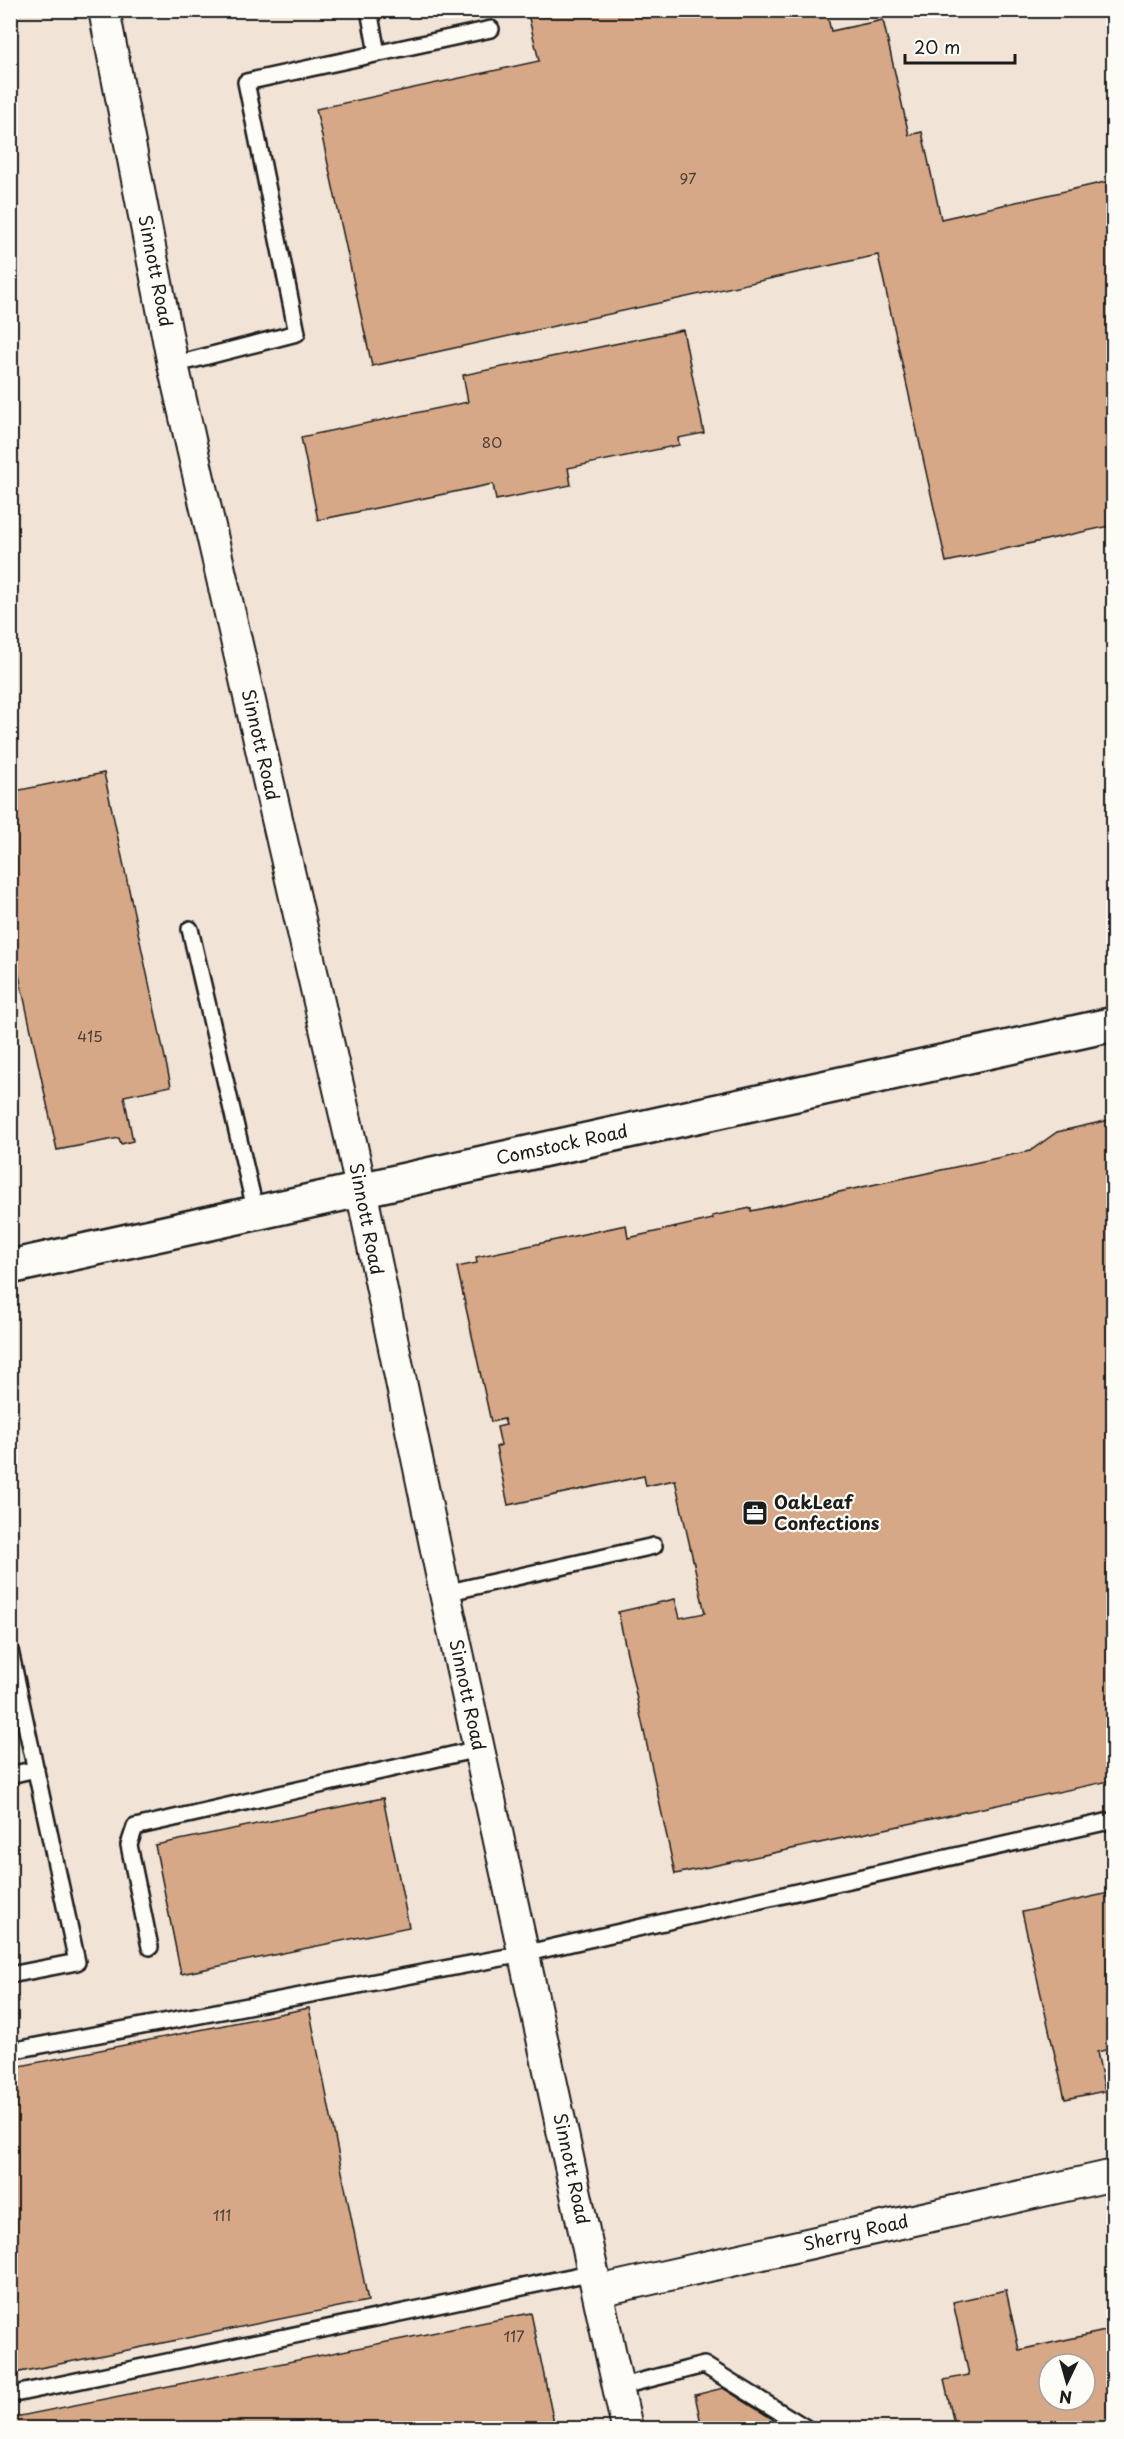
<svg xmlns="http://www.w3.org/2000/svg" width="1124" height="2439" viewBox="0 0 1124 2439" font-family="'Playpen Sans',sans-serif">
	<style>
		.built { fill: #f1e3d5; fill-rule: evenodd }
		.building { fill: #d6a887; stroke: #1c1c1c; stroke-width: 1.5; fill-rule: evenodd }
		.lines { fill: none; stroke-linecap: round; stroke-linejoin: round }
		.lane-casing { stroke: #1c1c1c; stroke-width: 20 }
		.street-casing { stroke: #1c1c1c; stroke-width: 34 }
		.secondary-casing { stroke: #1c1c1c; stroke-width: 38 }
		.lane { stroke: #fdfcf7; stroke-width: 15 }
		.street { stroke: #fdfcf7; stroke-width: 30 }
		.secondary { stroke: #fdfcf7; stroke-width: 33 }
		.labels { text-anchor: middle; stroke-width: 4.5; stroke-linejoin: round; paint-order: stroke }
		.number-label { font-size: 15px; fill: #4a3f37 }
		.street-label { font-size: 18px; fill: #1c1c1c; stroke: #fdfcf7 }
		.poi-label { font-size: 18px; font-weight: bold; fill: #1c1c1c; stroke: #fdfcf7; text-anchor: start }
	</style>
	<rect width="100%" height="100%" fill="#fdfcf7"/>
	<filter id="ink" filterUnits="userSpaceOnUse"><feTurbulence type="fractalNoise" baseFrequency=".0167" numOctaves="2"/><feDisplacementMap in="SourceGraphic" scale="12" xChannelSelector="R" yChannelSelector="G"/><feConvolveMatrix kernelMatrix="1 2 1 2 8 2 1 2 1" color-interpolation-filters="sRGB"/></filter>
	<g filter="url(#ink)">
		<path class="built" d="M 11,11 L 1113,11 L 1113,2428 L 11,2428 ZM 1049,2364 L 1085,2364 L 1085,2400 L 1049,2400 Z"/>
		<path class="building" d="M 527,10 L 826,10 L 831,31 L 883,20 L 909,135 L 922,132 L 941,219 L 1114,180 L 1114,525 L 946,562 L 878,255 L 372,366 L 316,109 L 539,61 Z
			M 954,10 L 984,10 L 955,17 Z
			M 683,330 L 704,433 L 678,438 L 679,445 L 568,468 L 571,485 L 496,500 L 493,484 L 318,520 L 301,437 L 468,402 L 463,375 Z
			M 104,773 L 171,1086 L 124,1096 L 133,1141 L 121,1144 L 119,1138 L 57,1150 L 10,934 L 10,792 Z
			M 1114,1119 L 1114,1780 L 675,1874 L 618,1612 L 675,1599 L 680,1618 L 705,1613 L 675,1480 L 646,1486 L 644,1476 L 508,1505 L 496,1447 L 501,1445 L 497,1427 L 506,1425 L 504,1419 L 491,1422 L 457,1267 L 477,1263 L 476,1257 L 626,1225 L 628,1238 L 713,1219 L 712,1216 L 751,1208 L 751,1211 L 1030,1151 L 1057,1132 Z
			M 383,1798 L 409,1927 L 181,1974 L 155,1845 Z
			M 1114,1892 L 1114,2048 L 1097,2052 L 1105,2091 L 1065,2099 L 1022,1912 Z
			M 309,2008 L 368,2301 L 10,2374 L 10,2068 Z
			M 1006,2290 L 1019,2350 L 1114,2329 L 1114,2428 L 955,2428 L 944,2380 L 969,2375 L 953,2302 ZM 1049,2364 L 1085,2364 L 1085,2400 L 1049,2400 Z
			M 531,2313 L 555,2428 L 10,2428 L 10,2418 Z
			M 723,2388 L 787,2428 L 702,2428 L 695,2395 Z"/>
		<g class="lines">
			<g class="lane-casing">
				<path id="lane" d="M 369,10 L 377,53
					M 173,365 L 297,333 L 246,82 L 491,29
					M 190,929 L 256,1213
					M 445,1593 L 654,1546
					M 10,1650 L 77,1962 L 10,1975
					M 10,1775 L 36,1769
					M 150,1947 L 129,1845 L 135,1827 L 478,1749
					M 10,2051 L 523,1954 L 1114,1820
					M 618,2387 L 704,2365 L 806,2428
					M 10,2395 L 594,2272"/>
			</g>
			<g class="street-casing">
				<path id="street" d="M 104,10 L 173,365 L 352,1146 L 445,1593 L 627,2428
					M 598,2291 L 1114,2175"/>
			</g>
			<g class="secondary-casing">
				<path id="secondary" d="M 10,1267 L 1114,1024"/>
			</g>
			<use href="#lane" class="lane"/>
			<use href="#street" class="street"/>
			<use href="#secondary" class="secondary"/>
		</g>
	</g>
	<defs>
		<g id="office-square" transform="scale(1.35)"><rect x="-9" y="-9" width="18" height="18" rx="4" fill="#1c1c1c" stroke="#fdfcf7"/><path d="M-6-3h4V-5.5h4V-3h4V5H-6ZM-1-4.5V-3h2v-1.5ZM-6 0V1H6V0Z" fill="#fff"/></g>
	</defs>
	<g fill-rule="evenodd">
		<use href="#office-square" x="755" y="1513"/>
	</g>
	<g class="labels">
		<g class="number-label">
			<text x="688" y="184">97</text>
			<text x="492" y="448">80</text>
			<text x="90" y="1042">415</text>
			<text x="222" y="2221">111</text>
			<text x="514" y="2342">117</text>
		</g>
		<g class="street-label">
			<text transform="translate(155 271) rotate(79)" y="6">Sinnott Road</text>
			<text transform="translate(260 745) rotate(77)" y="6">Sinnott Road</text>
			<text transform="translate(562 1145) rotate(-12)" y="6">Comstock Road</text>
			<text transform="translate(366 1219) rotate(79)" y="6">Sinnott Road</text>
			<text transform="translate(467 1695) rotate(78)" y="6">Sinnott Road</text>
			<text transform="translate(571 2169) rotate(78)" y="6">Sinnott Road</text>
			<text transform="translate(856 2233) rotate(-13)" y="6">Sherry Road</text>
		</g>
		<g class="poi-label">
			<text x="774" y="1509">OakLeaf<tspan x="774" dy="21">Confections</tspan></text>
		</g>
	</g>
	<rect width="1124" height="2439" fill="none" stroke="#fdfcf7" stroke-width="36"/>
	<rect x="18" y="18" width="1088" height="2403" fill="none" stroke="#1c1c1c" stroke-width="2" filter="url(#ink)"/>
	<g transform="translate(1067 2382) rotate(185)"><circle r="28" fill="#fdfcf7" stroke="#a3a29f" stroke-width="1.5"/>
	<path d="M0-4.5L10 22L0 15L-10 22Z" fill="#1c1c1c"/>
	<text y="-9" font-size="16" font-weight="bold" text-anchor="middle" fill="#1c1c1c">N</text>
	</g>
	<path d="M905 54v9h110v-9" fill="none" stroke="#1c1c1c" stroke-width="3"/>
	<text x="914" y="54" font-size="18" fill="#1c1c1c" stroke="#fdfcf7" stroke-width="4.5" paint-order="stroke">20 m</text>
</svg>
